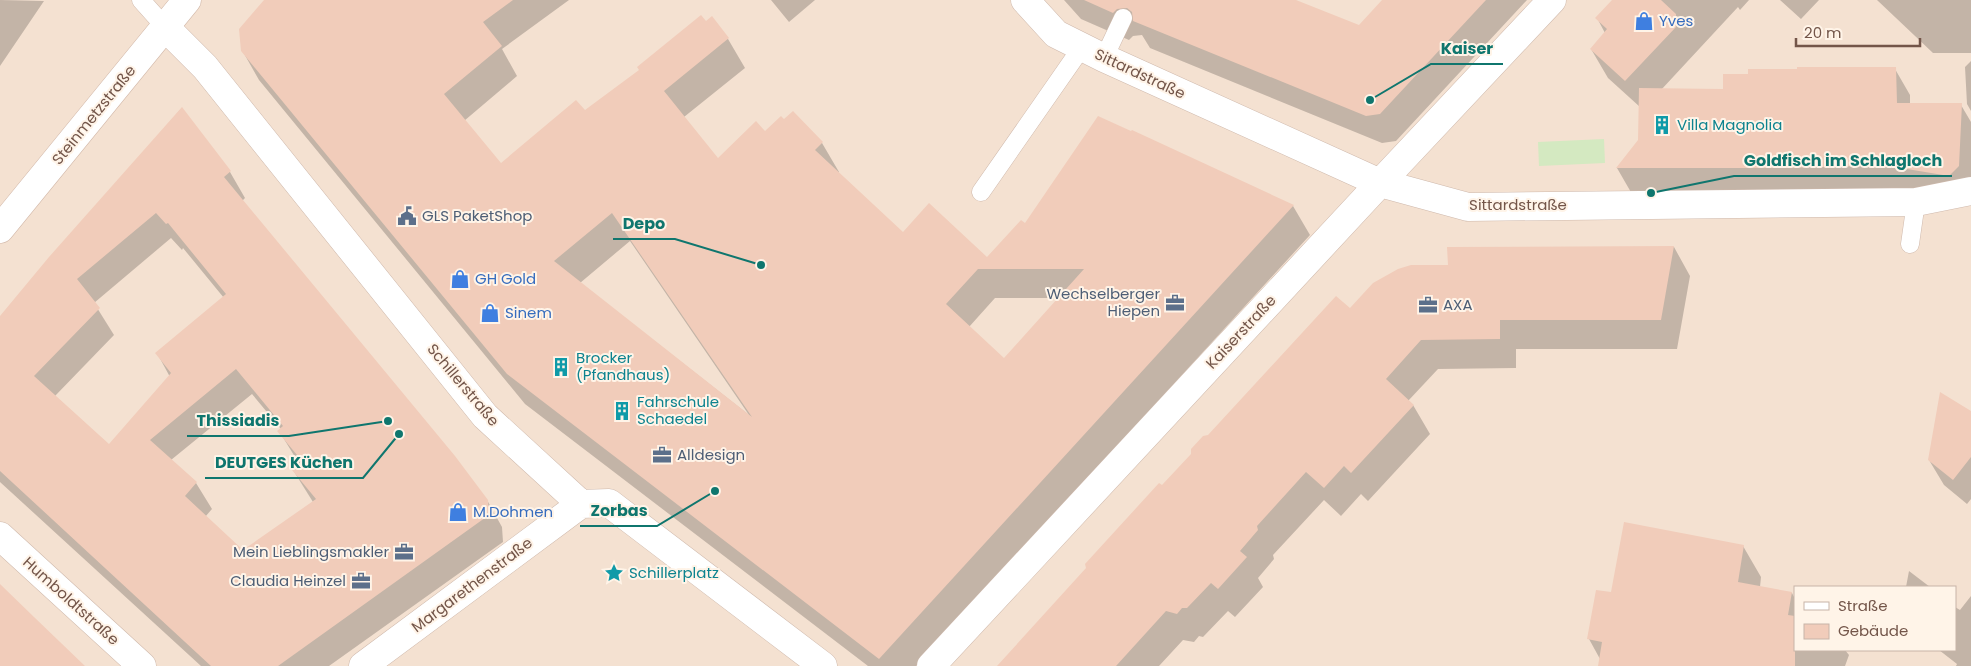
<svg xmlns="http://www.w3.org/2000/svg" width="1971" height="666" viewBox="0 0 1971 666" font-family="Poppins,sans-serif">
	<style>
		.residential { fill: #f4e1d1; fill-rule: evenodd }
		.green { fill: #d4e9c1 }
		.shadow { fill: #0003; fill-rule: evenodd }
		.building { fill: #f1ccba; fill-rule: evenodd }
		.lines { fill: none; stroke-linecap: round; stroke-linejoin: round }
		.lane-casing { stroke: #cfb9ac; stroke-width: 19 }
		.street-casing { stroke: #cfb9ac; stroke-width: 29 }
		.secondary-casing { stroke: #d2b8a9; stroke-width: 29 }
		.lane { stroke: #fff; stroke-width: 18 }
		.street { stroke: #fff; stroke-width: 28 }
		.secondary { stroke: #fff; stroke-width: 28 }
		.labels { text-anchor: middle; stroke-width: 4; stroke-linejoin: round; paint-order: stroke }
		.shop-label { font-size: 15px; fill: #366cbe; stroke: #fff4e8; text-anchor: start }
		.street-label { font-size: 15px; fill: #735549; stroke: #fff4e8 }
		.culture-label { font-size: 15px; fill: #0d838f; stroke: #fff4e8; text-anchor: start }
		.service-label { font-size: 15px; fill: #4e5e75; stroke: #fff4e8; text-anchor: start }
		.leader { fill: none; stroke: #0f766e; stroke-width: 2 }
		.callout-dot { fill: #0f766e; stroke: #fff4e8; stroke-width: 2 }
		.callout-label { font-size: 16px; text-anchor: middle; font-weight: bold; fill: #0f766e; stroke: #fff4e8; stroke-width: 4; stroke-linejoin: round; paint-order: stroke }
	</style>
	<rect width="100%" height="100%" fill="#fcf0e2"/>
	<path class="residential" d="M 0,0 L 1971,0 L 1971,666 L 0,666 ZM 1795,587 L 1955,587 L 1955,650 L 1795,650 Z"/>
	<path class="green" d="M 1604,139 L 1605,163 L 1539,166 L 1538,142 Z"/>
	<path class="shadow" d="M 0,0 L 44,1 L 0,66 Z
		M 266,0 L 569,0 L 502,49 L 517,76 L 464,121 L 501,165 L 585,112 L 705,23 L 728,39 L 745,68 L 684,117 L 718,160 L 765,133 L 822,143 L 839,172 L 838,173 L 903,234 L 987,259 L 1132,131 L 1293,206 L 1310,235 L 916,666 L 868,666 L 525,404 L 259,80 L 242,50 ZM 630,241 L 749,415 L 580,283 ZM 995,298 L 1059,298 L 1004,360 L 969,327 Z
		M 771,0 L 815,0 L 789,22 Z
		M 1064,0 L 1292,0 L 1359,27 L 1384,0 L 1527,0 L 1396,141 L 1382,143 L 1150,48 L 1142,35 L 1133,36 L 1129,40 L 1081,19 Z
		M 1614,0 L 1749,0 L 1740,10 L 1738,7 L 1661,90 L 1724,91 L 1895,69 L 1910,95 L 1910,104 L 1961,105 L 1971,122 L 1971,194 L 1632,194 L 1617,168 L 1639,141 L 1640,107 L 1608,78 L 1591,49 L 1605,33 L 1597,18 Z
		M 1780,0 L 1819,0 L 1801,19 Z
		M 1877,0 L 1971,0 L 1971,53 L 1933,53 Z
		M 1971,61 L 1971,111 L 1967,104 L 1965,67 Z
		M 181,109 L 230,172 L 245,198 L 242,201 L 487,500 L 502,527 L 503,542 L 329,666 L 201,666 L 0,482 L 0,318 ZM 171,238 L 182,250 L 183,248 L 224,298 L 157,353 L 170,377 L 109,445 L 55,396 L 114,335 L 94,303 ZM 252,394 L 281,429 L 279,431 L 300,465 L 293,470 L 313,502 L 243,552 L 205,517 L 212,509 L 196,483 L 171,460 Z
		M 1674,247 L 1690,276 L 1677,349 L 1516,349 L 1516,368 L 1438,369 L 1408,401 L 1413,405 L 1430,434 L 1368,501 L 1361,494 L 1341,516 L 1324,500 L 1273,555 L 1274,559 L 1258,578 L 1263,587 L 1235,617 L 1228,611 L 1203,637 L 1199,636 L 1194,642 L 1183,640 L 1159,666 L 998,666 L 1209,437 L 1350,310 L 1449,266 Z
		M 1971,412 L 1971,499 L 1967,504 L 1944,485 L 1929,460 Z
		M 1743,546 L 1761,577 L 1760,587 L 1792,593 L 1795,599 L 1795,650 L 1845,650 L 1849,655 L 1845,666 L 1599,666 L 1600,659 L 1589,639 L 1612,594 Z
		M 1909,571 L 1930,587 L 1906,587 Z
		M 1971,596 L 1971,666 L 1956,666 L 1957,664 L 1939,650 L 1955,650 L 1955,607 L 1960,610 Z"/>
	<path class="building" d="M 264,0 L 513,0 L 483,22 L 502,46 L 444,94 L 501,163 L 576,100 L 585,110 L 639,70 L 637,67 L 701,15 L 706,21 L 712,16 L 729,38 L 664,91 L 718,158 L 756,121 L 765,131 L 781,116 L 784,119 L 793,111 L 823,142 L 815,150 L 903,232 L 929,203 L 987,257 L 1021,220 L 1025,223 L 1098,116 L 1131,131 L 1132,130 L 1294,205 L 879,659 L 507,374 L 241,51 L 239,29 ZM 612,213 L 752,417 L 554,261 ZM 978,269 L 1084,269 L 1004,358 L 946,304 Z
		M 1084,0 L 1296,0 L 1359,25 L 1382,0 L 1486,0 L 1380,114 L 1366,116 L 1133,21 L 1132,12 L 1127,8 L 1117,9 L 1113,13 Z
		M 1612,0 L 1661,0 L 1676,14 L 1676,27 L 1625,81 L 1590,49 L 1607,29 L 1595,18 Z
		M 1797,67 L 1896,67 L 1897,103 L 1962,103 L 1959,166 L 1949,176 L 1907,169 L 1907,165 L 1773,168 L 1616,168 L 1638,140 L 1639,88 L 1723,89 L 1723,74 L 1748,74 L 1748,69 L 1797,69 Z
		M 182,107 L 231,171 L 224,177 L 455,456 L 488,500 L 489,515 L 278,666 L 211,666 L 0,471 L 0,316 L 49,257 ZM 156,213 L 166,224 L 168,223 L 226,294 L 155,353 L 171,373 L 109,444 L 34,376 L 100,308 L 77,279 ZM 236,369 L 283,426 L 277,431 L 302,461 L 292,470 L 316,499 L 243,550 L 185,496 L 197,482 L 150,440 Z
		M 1674,246 L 1661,320 L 1500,320 L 1500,339 L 1421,340 L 1386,379 L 1414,405 L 1351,473 L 1344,466 L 1324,488 L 1306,472 L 1257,526 L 1258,530 L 1240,551 L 1247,557 L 1218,589 L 1211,583 L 1187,608 L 1182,608 L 1177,614 L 1166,611 L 1116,666 L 997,666 L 1086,568 L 1085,564 L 1159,483 L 1162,485 L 1191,454 L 1191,449 L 1203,436 L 1208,435 L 1336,296 L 1350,308 L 1373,283 L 1398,269 L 1411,265 L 1448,265 L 1447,247 Z
		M 1940,392 L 1971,411 L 1971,457 L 1953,480 L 1928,460 Z
		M 1624,522 L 1744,545 L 1738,582 L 1792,592 L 1788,615 L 1795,616 L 1795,666 L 1598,666 L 1602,642 L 1587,639 L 1596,590 L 1611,592 Z
		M 0,584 L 34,617 L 85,666 L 0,666 Z"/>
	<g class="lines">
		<g class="lane-casing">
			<path id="lane" d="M 141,0 L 166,28
				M 1104,58 L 1123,18
				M 981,192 L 1082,47
				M 1910,244 L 1916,202"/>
		</g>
		<g class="street-casing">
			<path id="street" d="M 1025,0 L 1056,34 L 1104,58 L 1380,183 L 1468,207 L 1916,202 L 1971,191
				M 166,28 L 205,67 L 485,416 L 581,504 L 609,503 L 823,666
				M 0,536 L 142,666
				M 363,666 L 581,504
				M 931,666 L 1380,183 L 1552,0"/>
		</g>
		<g class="secondary-casing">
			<path id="secondary" d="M 0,229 L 187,0"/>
		</g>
		<use href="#lane" class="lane"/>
		<use href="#street" class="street"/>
		<use href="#secondary" class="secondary"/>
	</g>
	<defs>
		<g id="shop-bare" transform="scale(1.5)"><path d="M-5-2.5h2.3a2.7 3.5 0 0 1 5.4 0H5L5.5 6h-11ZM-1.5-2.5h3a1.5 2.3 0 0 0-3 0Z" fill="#3f7fe0" stroke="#fff4e8" stroke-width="2.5" paint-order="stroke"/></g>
		<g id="building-bare" transform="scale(1.5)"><path d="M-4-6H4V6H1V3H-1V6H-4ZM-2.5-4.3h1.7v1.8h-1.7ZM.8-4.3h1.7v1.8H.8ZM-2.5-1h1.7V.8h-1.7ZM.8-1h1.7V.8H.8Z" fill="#0f9aa8" stroke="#fff4e8" stroke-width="2.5" paint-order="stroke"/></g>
		<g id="civic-bare" transform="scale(1.5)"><path d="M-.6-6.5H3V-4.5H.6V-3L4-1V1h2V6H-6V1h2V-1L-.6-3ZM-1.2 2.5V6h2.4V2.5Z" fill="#5c6f8a" stroke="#fff4e8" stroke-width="2.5" paint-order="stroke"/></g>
		<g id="office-bare" transform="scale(1.5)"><path d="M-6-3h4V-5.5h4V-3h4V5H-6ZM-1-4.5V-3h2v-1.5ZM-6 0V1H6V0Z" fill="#5c6f8a" stroke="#fff4e8" stroke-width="2.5" paint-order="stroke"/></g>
		<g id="sight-bare" transform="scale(1.5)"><path d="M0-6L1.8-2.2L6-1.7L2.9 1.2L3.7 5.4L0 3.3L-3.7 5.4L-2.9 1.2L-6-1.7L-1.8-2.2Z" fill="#0f9aa8" stroke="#fff4e8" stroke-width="2.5" paint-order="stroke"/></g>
	</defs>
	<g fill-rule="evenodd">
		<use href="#shop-bare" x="1644" y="21"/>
		<use href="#building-bare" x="1662" y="125"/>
		<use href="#civic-bare" x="407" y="216"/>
		<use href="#shop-bare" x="460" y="279"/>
		<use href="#office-bare" x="1175" y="303"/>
		<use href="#office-bare" x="1428" y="305"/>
		<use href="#shop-bare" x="490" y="313"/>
		<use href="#building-bare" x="561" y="367"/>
		<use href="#building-bare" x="622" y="411"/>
		<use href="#office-bare" x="662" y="455"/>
		<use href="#shop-bare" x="458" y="512"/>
		<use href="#office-bare" x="404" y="552"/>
		<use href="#sight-bare" x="614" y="573"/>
		<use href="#office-bare" x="361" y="581"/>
	</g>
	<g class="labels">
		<g class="shop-label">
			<text x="1659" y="26">Yves</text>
			<text x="475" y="284">GH Gold</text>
			<text x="505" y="318">Sinem</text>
			<text x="473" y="517">M.Dohmen</text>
		</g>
		<g class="street-label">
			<text transform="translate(1140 74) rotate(25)" y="5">Sittardstraße</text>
			<text transform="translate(94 115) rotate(-51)" y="5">Steinmetzstraße</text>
			<text x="1518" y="210">Sittardstraße</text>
			<text transform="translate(1241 332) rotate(-47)" y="5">Kaiserstraße</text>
			<text transform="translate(463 385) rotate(50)" y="5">Schillerstraße</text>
			<text transform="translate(472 585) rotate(-37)" y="5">Margarethenstraße</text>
			<text transform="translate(71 601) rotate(42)" y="5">Humboldtstraße</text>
		</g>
		<g class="culture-label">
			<text x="1677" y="130">Villa Magnolia</text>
			<text x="576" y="363">Brocker<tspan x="576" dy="17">(Pfandhaus)</tspan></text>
			<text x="637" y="407">Fahrschule<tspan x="637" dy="17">Schaedel</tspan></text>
			<text x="629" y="578">Schillerplatz</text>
		</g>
		<g class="service-label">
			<text x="422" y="221">GLS PaketShop</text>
			<text x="1160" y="299" text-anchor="end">Wechselberger<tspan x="1160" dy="17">Hiepen</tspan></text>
			<text x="1443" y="310">AXA</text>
			<text x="677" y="460">Alldesign</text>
			<text x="389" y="557" text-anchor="end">Mein Lieblingsmakler</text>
			<text x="346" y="586" text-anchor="end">Claudia Heinzel</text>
		</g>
	</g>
	<path class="leader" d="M1370 100L1431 64H1503M1651 193L1734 176H1952M761 265L675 239H613M388 421L289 436H187M399 434L363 478H205M715 491L657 526H580"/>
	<g class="callout-dot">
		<circle cx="1370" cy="100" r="5"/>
		<circle cx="1651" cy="193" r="5"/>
		<circle cx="761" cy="265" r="5"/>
		<circle cx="388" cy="421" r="5"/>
		<circle cx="399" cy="434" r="5"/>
		<circle cx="715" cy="491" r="5"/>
	</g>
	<g class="callout-label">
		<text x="1467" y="54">Kaiser</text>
		<text x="1843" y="166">Goldfisch im Schlagloch</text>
		<text x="644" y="229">Depo</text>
		<text x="238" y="426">Thissiadis</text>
		<text x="284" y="468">DEUTGES Küchen</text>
		<text x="619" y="516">Zorbas</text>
	</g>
	<rect x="1794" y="586" width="162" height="65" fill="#fff4e8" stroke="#c7b4a8"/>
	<rect x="1804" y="602" width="25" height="8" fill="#ffffff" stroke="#c7b4a8"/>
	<text x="1838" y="611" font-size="15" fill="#735549">Straße</text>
	<rect x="1804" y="624" width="25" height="15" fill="#f1ccba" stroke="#c7b4a8"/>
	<text x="1838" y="636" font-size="15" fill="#735549">Gebäude</text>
	<path d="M1796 38v8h124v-8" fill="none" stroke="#735549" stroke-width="2.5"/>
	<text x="1804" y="38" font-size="15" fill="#735549" stroke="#fff4e8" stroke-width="4" paint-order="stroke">20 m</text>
</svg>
